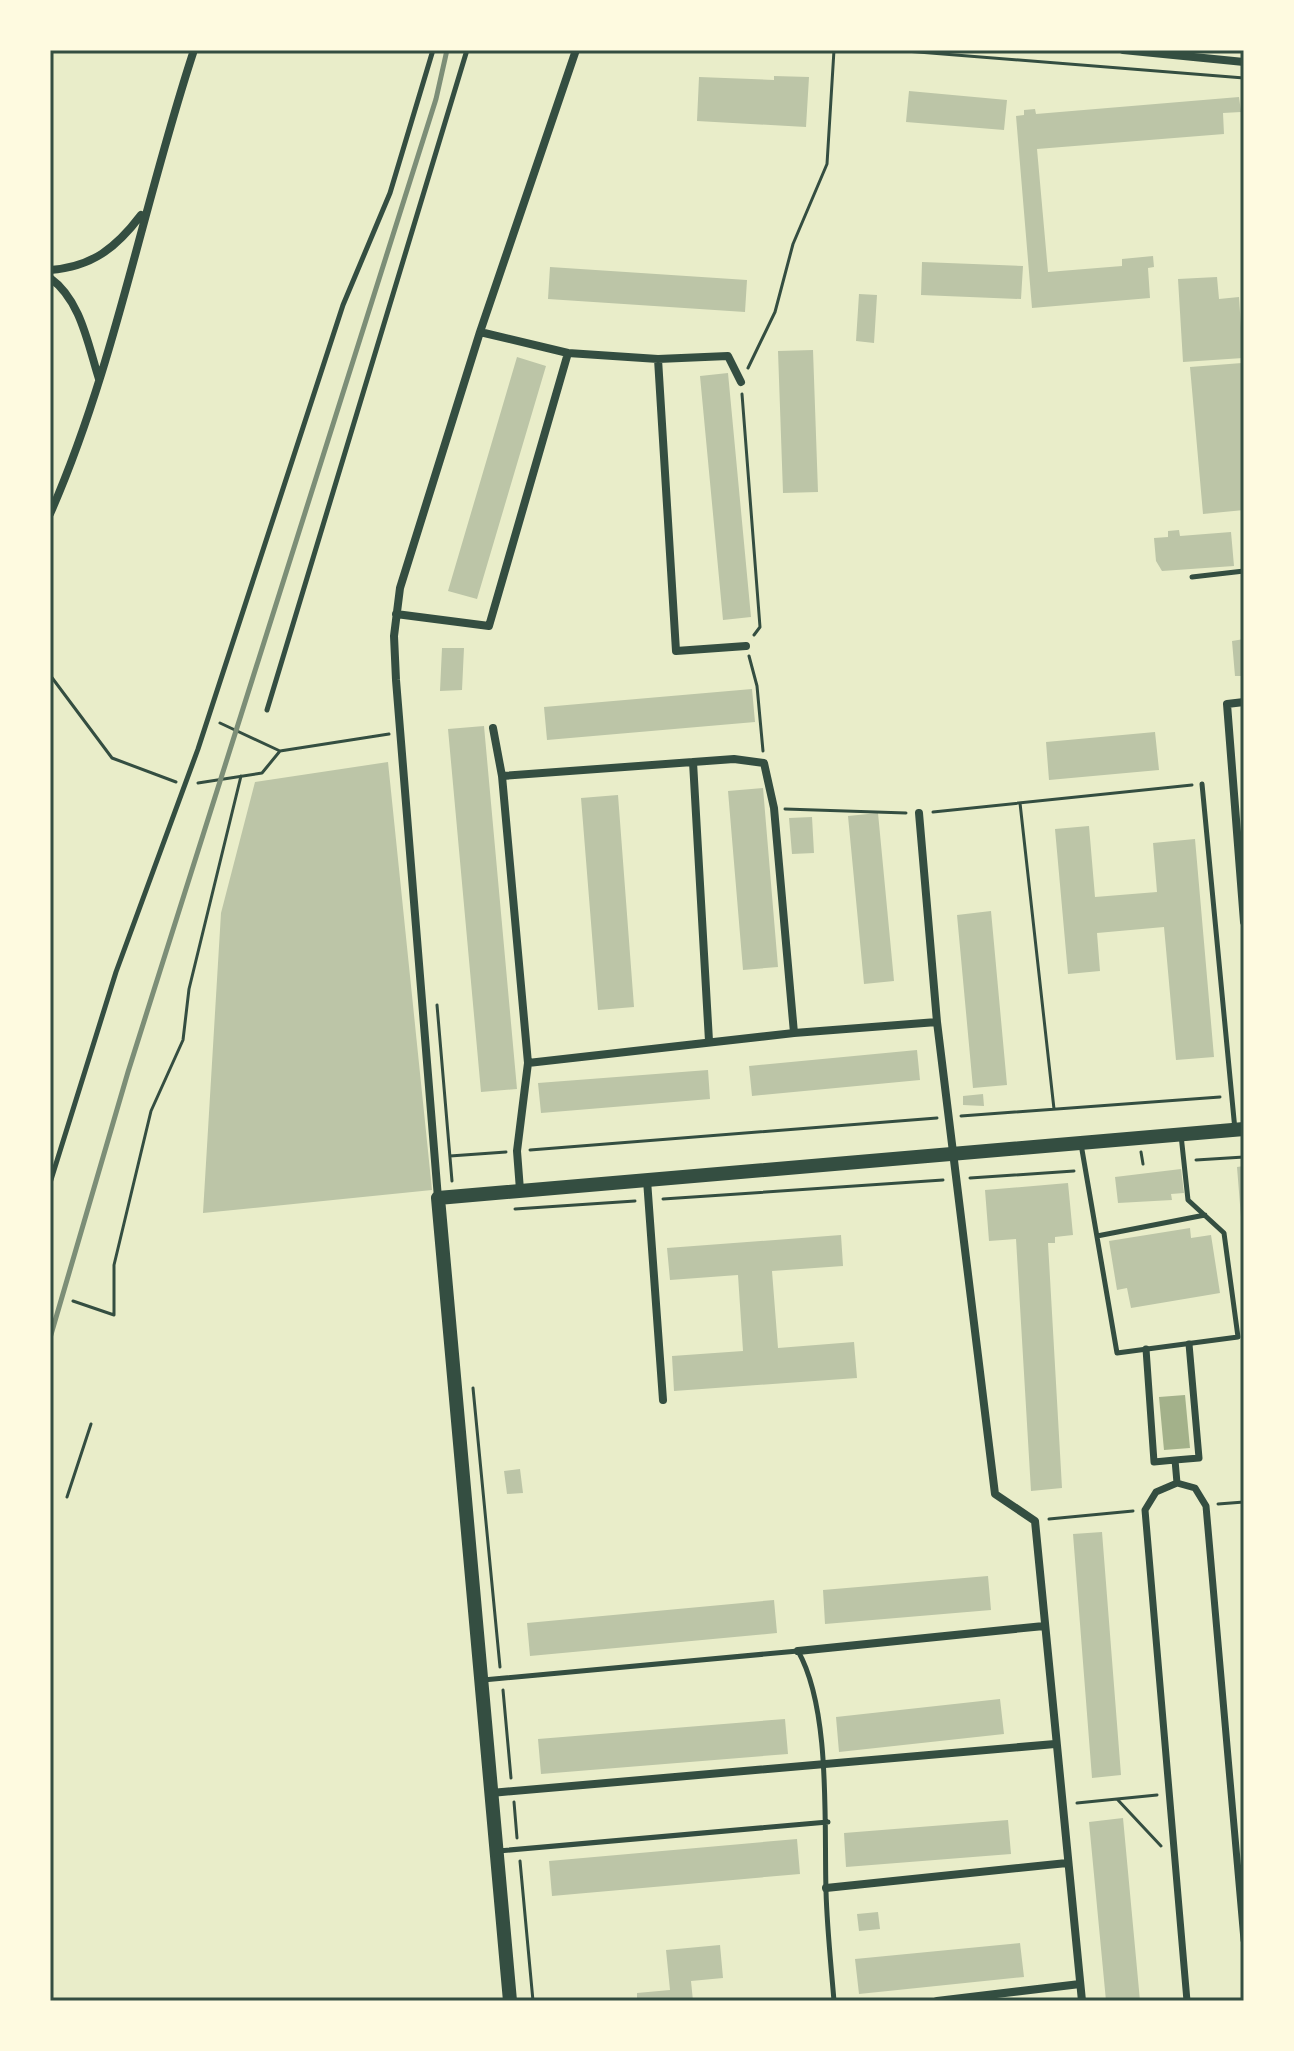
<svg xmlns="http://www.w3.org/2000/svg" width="1294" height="2051" viewBox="0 0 1294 2051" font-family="'Open Sans',sans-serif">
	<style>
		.water { fill: #a3b18a }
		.building { fill: #bcc5a7 }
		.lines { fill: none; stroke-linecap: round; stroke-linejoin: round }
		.path { stroke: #344e41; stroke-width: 3 }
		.service { stroke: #344e41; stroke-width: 5 }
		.pedestrian { stroke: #344e41; stroke-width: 7 }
		.minor { stroke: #344e41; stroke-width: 8 }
		.tertiary { stroke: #344e41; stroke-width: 14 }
		.rail { stroke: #7c8e77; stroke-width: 5 }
		.neatline { fill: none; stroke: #344e41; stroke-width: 3 }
	</style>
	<rect width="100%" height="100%" fill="#e9edc9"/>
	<path class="water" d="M 1185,1395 L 1190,1448 L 1164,1450 L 1159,1397 Z"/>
	<path class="building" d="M 774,76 L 809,77 L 806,127 L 697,121 L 699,77 L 774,80 Z
		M 909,91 L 1007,100 L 1004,130 L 906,122 Z
		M 1239,97 L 1241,112 L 1223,113 L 1224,134 L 1037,149 L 1048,272 L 1122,266 L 1122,259 L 1153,256 L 1154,267 L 1148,268 L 1150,298 L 1032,308 L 1016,116 L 1024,115 L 1024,110 L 1035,109 L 1036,114 Z
		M 922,262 L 1023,266 L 1021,299 L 921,295 Z
		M 550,267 L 747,280 L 745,312 L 548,299 Z
		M 1217,277 L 1219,299 L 1239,297 L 1243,358 L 1183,362 L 1178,279 Z
		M 859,294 L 877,295 L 874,343 L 856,341 Z
		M 813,350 L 818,492 L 783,493 L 778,351 Z
		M 517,357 L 546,366 L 477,599 L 448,591 Z
		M 1242,363 L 1244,510 L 1203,514 L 1190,367 Z
		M 728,373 L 751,617 L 723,620 L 700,376 Z
		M 1179,530 L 1180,536 L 1231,532 L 1234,566 L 1162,571 L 1156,561 L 1154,538 L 1168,537 L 1168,531 Z
		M 1244,639 L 1244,676 L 1235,676 L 1232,641 Z
		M 442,648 L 464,648 L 462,690 L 440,691 Z
		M 752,689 L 755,722 L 547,740 L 544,707 Z
		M 484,726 L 517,1089 L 481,1092 L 448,729 Z
		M 1155,732 L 1159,770 L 1049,780 L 1046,742 Z
		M 388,762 L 432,1190 L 203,1213 L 221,913 L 255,782 Z
		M 763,788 L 778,967 L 743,970 L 728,791 Z
		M 618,795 L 634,1007 L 598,1010 L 581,798 Z
		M 878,813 L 894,981 L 864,984 L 848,816 Z
		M 812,817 L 814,853 L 792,854 L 789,818 Z
		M 1089,826 L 1095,897 L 1157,892 L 1153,843 L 1195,839 L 1214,1057 L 1176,1060 L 1164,927 L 1097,933 L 1100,971 L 1068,974 L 1055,829 Z
		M 991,911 L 1007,1085 L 973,1088 L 957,915 Z
		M 917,1050 L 920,1080 L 752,1096 L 749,1066 Z
		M 708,1070 L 710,1099 L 541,1113 L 538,1083 Z
		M 983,1094 L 984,1106 L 963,1105 L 963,1096 Z
		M 1244,1166 L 1244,1217 L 1241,1217 L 1237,1167 Z
		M 1181,1169 L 1184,1193 L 1171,1194 L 1172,1200 L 1118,1203 L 1115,1177 Z
		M 1068,1183 L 1073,1235 L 1055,1237 L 1055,1243 L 1048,1243 L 1062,1488 L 1031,1491 L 1016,1239 L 989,1241 L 985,1190 Z
		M 1190,1228 L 1191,1238 L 1211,1235 L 1220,1293 L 1131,1308 L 1127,1288 L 1117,1290 L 1109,1241 Z
		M 841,1235 L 843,1266 L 772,1271 L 778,1348 L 854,1342 L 857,1378 L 674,1391 L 672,1356 L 743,1351 L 738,1275 L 670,1280 L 667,1248 Z
		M 520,1469 L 523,1493 L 507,1494 L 504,1471 Z
		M 1102,1532 L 1121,1775 L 1092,1778 L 1073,1534 Z
		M 988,1576 L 991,1610 L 825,1624 L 823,1590 Z
		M 774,1600 L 777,1633 L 530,1656 L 527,1623 Z
		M 1000,1699 L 1004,1734 L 839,1752 L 836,1717 Z
		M 785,1719 L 788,1754 L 541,1774 L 538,1739 Z
		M 1123,1818 L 1140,2001 L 1106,2001 L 1089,1822 Z
		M 1008,1820 L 1011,1854 L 846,1867 L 844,1833 Z
		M 797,1839 L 800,1874 L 552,1896 L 549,1861 Z
		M 878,1912 L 880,1929 L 859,1931 L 857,1914 Z
		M 1020,1943 L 1024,1977 L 859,1994 L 855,1959 Z
		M 720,1945 L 723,1978 L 691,1981 L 693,2001 L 637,2001 L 637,1993 L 670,1990 L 666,1950 Z"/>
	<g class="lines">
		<path class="path" d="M 893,50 L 1244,78
			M 748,368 L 775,312 L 793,244 L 827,164 L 834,50
			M 742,394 L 760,627 L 754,635
			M 749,656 L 757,686 L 763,751
			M 50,675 L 112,758 L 176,782
			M 220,723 L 280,751 L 389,734
			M 198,783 L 262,773 L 280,751
			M 1020,803 L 1054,1109
			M 785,809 L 906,813
			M 933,812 L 1192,785
			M 437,1005 L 452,1181
			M 961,1116 L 1220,1097
			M 530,1150 L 937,1118
			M 1141,1152 L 1143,1164
			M 450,1156 L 506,1152
			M 1196,1160 L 1244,1157
			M 970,1178 L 1074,1171
			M 663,1199 L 943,1180
			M 515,1209 L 635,1201
			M 73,1301 L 114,1315 L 114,1265 L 151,1111 L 183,1040 L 189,989 L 241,776
			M 473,1388 L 500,1667
			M 67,1497 L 91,1424
			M 1218,1504 L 1244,1502
			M 1049,1519 L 1133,1511
			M 503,1690 L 511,1778
			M 1117,1799 L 1161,1846
			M 514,1802 L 517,1838
			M 1077,1803 L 1157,1795
			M 520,1861 L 533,2001"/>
		<path class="service" d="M 1192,577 L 1244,571
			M 267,710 L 467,50
			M 1202,784 L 1235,1130
			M 1081,1144 L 1117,1353 L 1238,1337 L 1224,1233 L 1188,1200 L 1181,1135
			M 50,1183 L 116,972 L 198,749 L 343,305 L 390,193 L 433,50
			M 1097,1236 L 1205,1215
			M 483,1680 L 798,1651 C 831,1709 824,1824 826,1891 C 827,1928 831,1964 834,2001
			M 498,1851 L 828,1822"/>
		<path class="pedestrian" d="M 1146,1349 L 1154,1462 L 1175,1460 L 1177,1483 L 1156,1492 L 1145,1510 L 1187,2001
			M 1175,1460 L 1199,1458 L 1189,1344
			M 1177,1483 L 1195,1488 L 1206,1506 L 1244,1940"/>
		<path class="minor" d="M 1123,50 L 1244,62
			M 50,270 C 92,267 116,248 141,215
			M 50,278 C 81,300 88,345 99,379
			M 480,332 L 568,353 L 658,359 L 728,356 L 741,382
			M 658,359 L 676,651 L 746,646
			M 50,514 C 115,366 143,204 194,50
			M 396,614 L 489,626 L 568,353
			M 1244,702 L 1227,704 L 1244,922
			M 493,728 L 502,776 L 528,1063 L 517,1151 L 520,1190
			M 693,762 L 709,1041
			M 502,776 L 734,759 L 764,763 L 774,808 L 794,1033 L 937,1022 L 995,1494 L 1035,1521 L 1082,2001
			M 919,813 L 937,1022
			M 528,1063 L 794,1033
			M 647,1180 L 663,1400
			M 438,1198 L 396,680 L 394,636 L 400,588 L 480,332 L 576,50
			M 798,1651 L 1044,1626
			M 491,1793 L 1055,1744
			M 826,1888 L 1067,1863
			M 937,2001 L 1080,1984"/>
		<path class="tertiary" d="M 510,2001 L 438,1198 L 1244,1129"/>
		<path class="rail" d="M 50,1338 L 128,1072 L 436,99 L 447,50"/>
	</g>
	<rect width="1294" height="2051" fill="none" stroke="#fefae0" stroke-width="104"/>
	<rect x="52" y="52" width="1190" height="1947" class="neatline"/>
</svg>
